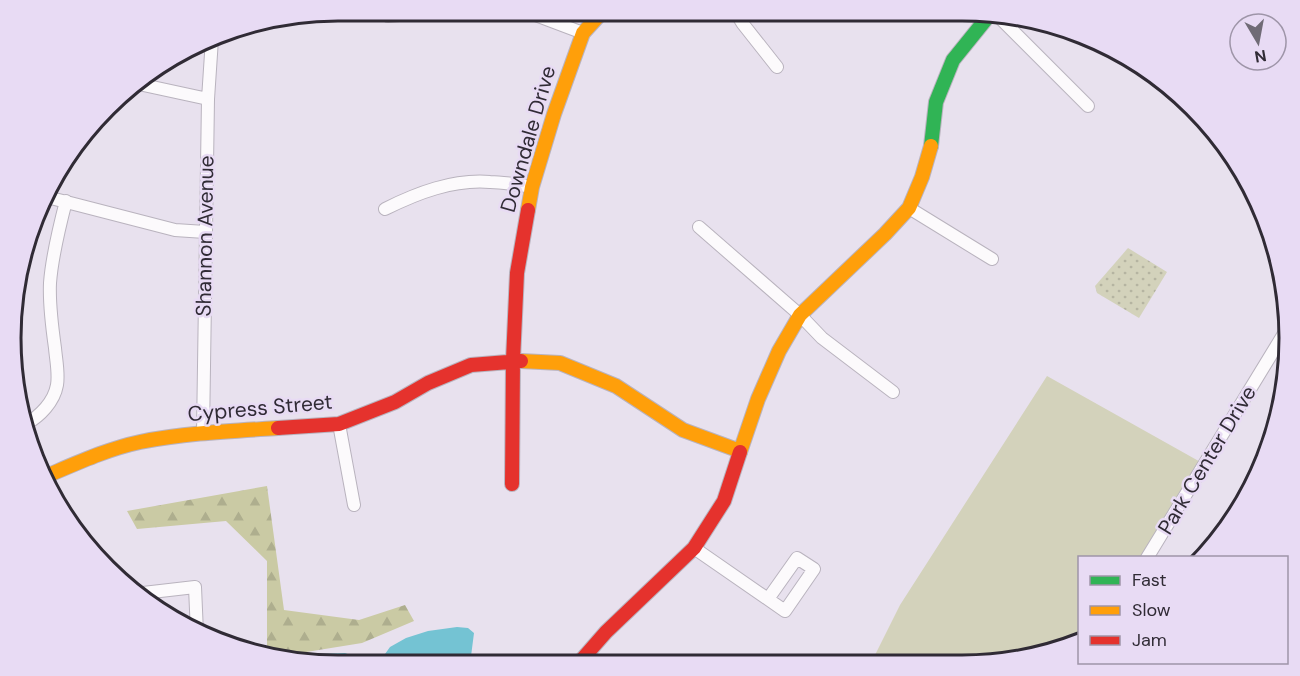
<svg xmlns="http://www.w3.org/2000/svg" width="1300" height="676" viewBox="0 0 1300 676" font-family="'DM Sans',sans-serif">
	<style>
		.grass { fill: #d3d2bb }
		.forest { fill: url(#forest-firs) }
		.park { fill: url(#park-dots) }
		.water { fill: #74c3d3 }
		.lines { fill: none; stroke-linecap: round; stroke-linejoin: round }
		.street-casing { stroke: #b9b3be; stroke-width: 14 }
		.fast-casing { stroke: #b9b3be; stroke-width: 16 }
		.slow-casing { stroke: #b9b3be; stroke-width: 16 }
		.jam-casing { stroke: #b9b3be; stroke-width: 16 }
		.street { stroke: #fcfafc; stroke-width: 12 }
		.fast { stroke: #30b455; stroke-width: 14 }
		.slow { stroke: #ff9f0a; stroke-width: 14 }
		.jam { stroke: #e5322d; stroke-width: 14 }
		.labels { text-anchor: middle; stroke-width: 5; stroke-linejoin: round; paint-order: stroke }
		.street-label { font-size: 21px; fill: #302b35; stroke: #e8dbf4 }
		.rim { fill: none; stroke: #302b35; stroke-width: 3 }
	</style>
	<defs>
		<pattern id="forest-firs" width="22" height="20" patternUnits="userSpaceOnUse" patternTransform="scale(1.5)"><rect width="22" height="20" fill="#cacaa4"/><path d="M5 1l3.5 6h-7zM16 11l3.5 6h-7z" fill="#aeae8e"/></pattern>
		<pattern id="park-dots" width="8" height="8" patternUnits="userSpaceOnUse" patternTransform="scale(1.5)"><rect width="8" height="8" fill="#d3d2bb"/><path d="M2 2h.1M6 6h.1" fill="none" stroke="#b5b4a1" stroke-width="1.8" stroke-linecap="round"/></pattern>
	</defs>
	<rect width="100%" height="100%" fill="#e8e1ee"/>
	<path class="grass" d="M 1047,376 L 1204,464 L 1147,557 L 1080,558 L 1079,643 L 1005,663 L 871,663 L 900,605 Z"/>
	<path class="forest" d="M 267,486 L 284,610 L 359,620 L 405,605 L 414,621 L 362,643 L 300,653 L 298,660 L 267,651 L 267,561 L 226,521 L 137,529 L 127,511 Z"/>
	<path class="park" d="M 1128,248 L 1167,272 L 1139,318 L 1097,293 L 1095,286 Z"/>
	<path class="water" d="M 457,627 L 468,628 L 474,633 L 470,664 L 318,665 L 319,658 L 322,654 L 345,653 L 363,660 L 375,656 L 380,656 L 385,654 L 390,647 L 406,638 L 428,631 Z"/>
	<g class="lines">
		<g class="street-casing">
			<path id="street" d="M 506,11 L 530,13 L 583,33
				M 735,11 L 743,24 L 777,67
				M 997,15 L 1088,106
				M 388,16 L 443,11
				M 134,83 L 208,99
				M 47,197 L 175,230 L 205,232
				M 909,208 L 992,259
				M 385,209 C 417,193 453,179 490,182 C 504,182 518,185 532,187
				M 699,227 L 800,315 L 822,338 L 893,392
				M 26,424 C 40,416 54,402 57,385 C 59,373 56,360 55,348 C 52,327 49,305 50,283 C 52,256 59,228 66,201
				M 339,424 L 354,505
				M 203,433 L 208,99 L 212,39
				M 694,548 L 785,611 L 814,569 L 797,558 L 768,599
				M 1147,558 L 1285,332
				M 143,593 L 195,587 L 197,633"/>
		</g>
		<g class="fast-casing">
			<path id="fast" d="M 931,146 L 936,102 L 953,60 L 991,13"/>
		</g>
		<g class="slow-casing">
			<path id="slow" d="M 528,210 L 532,187 L 554,114 L 583,33 L 603,11
				M 521,361 L 560,363 L 616,386 L 683,430 L 740,451
				M 740,452 L 758,399 L 779,351 L 800,315 L 885,234 L 909,208 L 922,177 L 931,146
				M 44,477 C 75,464 107,449 140,442 C 185,433 232,431 278,428"/>
		</g>
		<g class="jam-casing">
			<path id="jam" d="M 278,428 L 339,424 L 395,402 L 428,383 L 471,365 L 521,361
				M 512,484 L 513,360 L 517,273 L 528,210
				M 578,664 L 606,632 L 694,548 L 724,501 L 740,452"/>
		</g>
		<use href="#street" class="street"/>
		<use href="#fast" class="fast"/>
		<use href="#slow" class="slow"/>
		<use href="#jam" class="jam"/>
	</g>
	<g class="labels">
		<g class="street-label">
			<text transform="translate(528 139) rotate(-74)" y="7">Downdale Drive</text>
			<text transform="translate(205 236) rotate(-89)" y="7">Shannon Avenue</text>
			<text transform="translate(260 408) rotate(-5)" y="7">Cypress Street</text>
			<text transform="translate(1207 460) rotate(-59)" y="7">Park Center Drive</text>
		</g>
	</g>
	<path d="M0 0H1300V676H0ZM338 21H962A317 317 0 0 1 1279 338V338A317 317 0 0 1 962 655H338A317 317 0 0 1 21 338V338A317 317 0 0 1 338 21Z" fill="#e8dbf4" fill-rule="evenodd"/>
	<path class="rim" d="M338 21H962A317 317 0 0 1 1279 338V338A317 317 0 0 1 962 655H338A317 317 0 0 1 21 338V338A317 317 0 0 1 338 21Z"/>
	<rect x="1078" y="556" width="210" height="108" fill="#e8dbf4" stroke="#9e95a8" stroke-width="1.5"/>
	<rect x="1090" y="576" width="30" height="9" fill="#30b455" stroke="#9e95a8" stroke-width="1.5"/>
	<text x="1132" y="586" font-size="18" fill="#302b35">Fast</text>
	<rect x="1090" y="606" width="30" height="9" fill="#ff9f0a" stroke="#9e95a8" stroke-width="1.5"/>
	<text x="1132" y="616" font-size="18" fill="#302b35">Slow</text>
	<rect x="1090" y="636" width="30" height="9" fill="#e5322d" stroke="#9e95a8" stroke-width="1.5"/>
	<text x="1132" y="646" font-size="18" fill="#302b35">Jam</text>
	<g transform="translate(1258 42) rotate(170)"><circle r="28" fill="#e8dbf4" stroke="#9e95a8" stroke-width="1.5"/>
	<path d="M0-4.5L10 22L0 15L-10 22Z" fill="#706b76"/>
	<text y="-9" font-size="16" font-weight="bold" text-anchor="middle" fill="#302b35">N</text>
	</g>
</svg>
